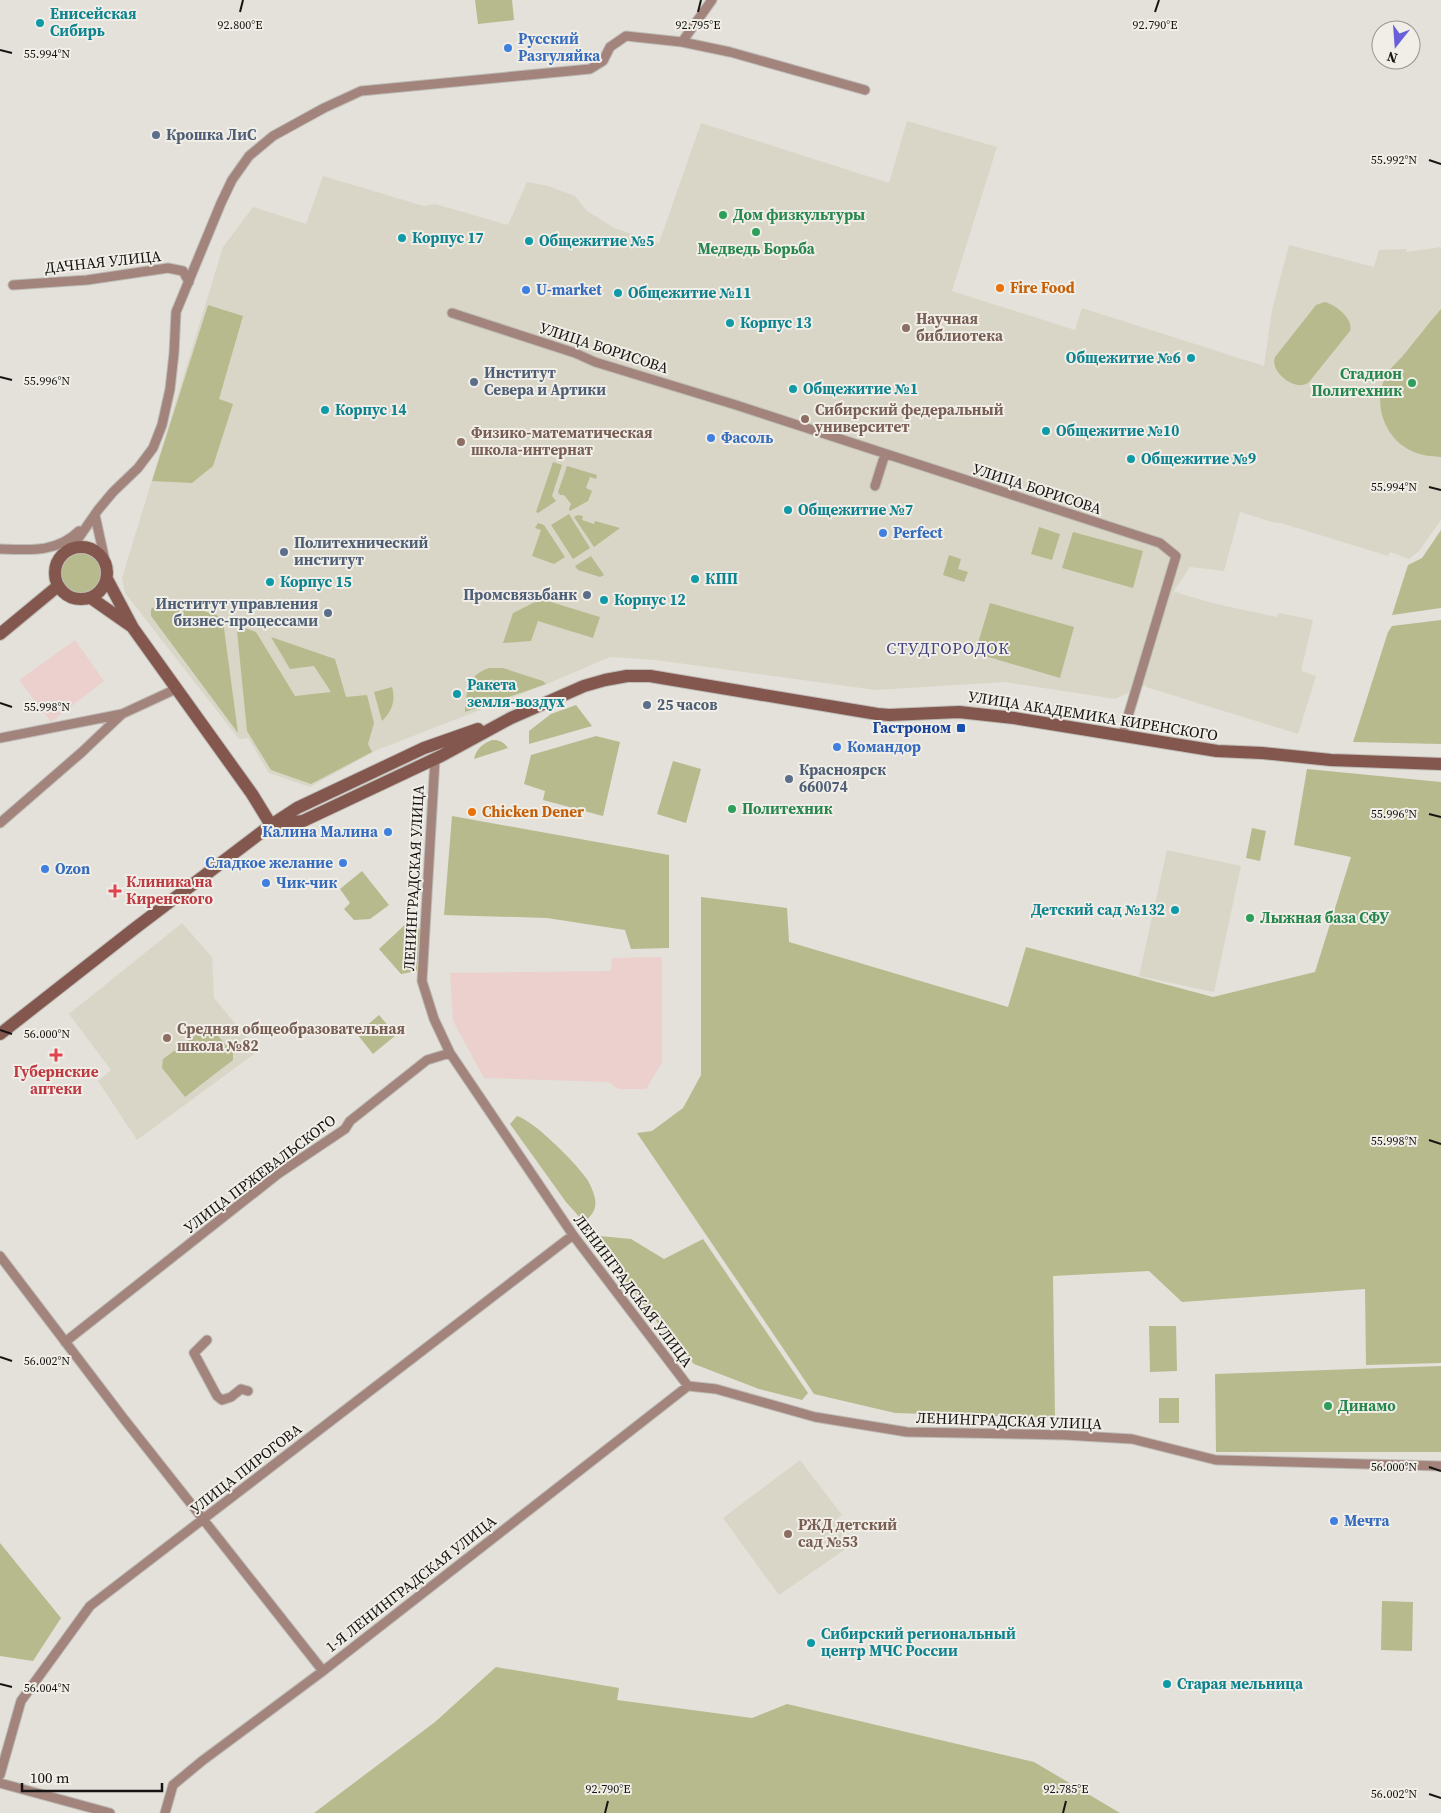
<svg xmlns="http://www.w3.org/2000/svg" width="1441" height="1813" viewBox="0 0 1441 1813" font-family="'Source Serif 4',serif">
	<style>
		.industrial { fill: #ebd0cd }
		.built { fill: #d9d6c7 }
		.green { fill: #b7ba8d }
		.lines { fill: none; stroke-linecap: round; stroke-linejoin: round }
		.street-casing { stroke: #bebcb6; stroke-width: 11 }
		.secondary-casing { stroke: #bebcb6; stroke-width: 14 }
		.street { stroke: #a3847d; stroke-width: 9 }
		.secondary { stroke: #83574e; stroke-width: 12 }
		.ticks { fill: none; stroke: #151412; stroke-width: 2 }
		.culture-dot { fill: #0f9aa8; stroke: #f0eee7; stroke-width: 2 }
		.shop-dot { fill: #3f7fe0; stroke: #f0eee7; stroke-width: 2 }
		.service-dot { fill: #5c6f8a; stroke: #f0eee7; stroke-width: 2 }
		.leisure-dot { fill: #2e9e5b; stroke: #f0eee7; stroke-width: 2 }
		.food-dot { fill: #e8710a; stroke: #f0eee7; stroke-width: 2 }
		.education-dot { fill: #8d6e63; stroke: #f0eee7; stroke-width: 2 }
		.transit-dot { fill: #1a4fb4; stroke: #f0eee7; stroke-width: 2 }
		.health-dot { fill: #e0444e; stroke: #f0eee7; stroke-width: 2 }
		.labels { text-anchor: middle; stroke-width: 4; stroke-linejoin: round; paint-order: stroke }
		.culture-label { font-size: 15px; font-weight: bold; fill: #0d838f; stroke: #f0eee7; text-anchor: start }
		.shop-label { font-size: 15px; font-weight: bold; fill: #366cbe; stroke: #f0eee7; text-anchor: start }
		.service-label { font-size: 15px; font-weight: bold; fill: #4e5e75; stroke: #f0eee7; text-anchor: start }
		.leisure-label { font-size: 15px; font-weight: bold; fill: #27864d; stroke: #f0eee7; text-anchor: start }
		.street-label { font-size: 15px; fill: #151412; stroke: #f0eee7 }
		.food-label { font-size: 15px; font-weight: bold; fill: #c56008; stroke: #f0eee7; text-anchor: start }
		.education-label { font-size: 15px; font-weight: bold; fill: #785e54; stroke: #f0eee7; text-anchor: start }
		.transit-label { font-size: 15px; font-weight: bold; fill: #164399; stroke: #f0eee7; text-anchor: end }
		.health-label { font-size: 15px; font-weight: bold; fill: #be3a42; stroke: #f0eee7; text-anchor: start }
		.neighbourhood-label { font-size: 16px; letter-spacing: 1px; fill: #43427f; stroke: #f0eee7 }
		.ticks-label { font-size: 12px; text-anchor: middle; fill: #151412; stroke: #f0eee7; stroke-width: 4; stroke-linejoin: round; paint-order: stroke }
	</style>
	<rect width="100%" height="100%" fill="#e3e1da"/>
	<path class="industrial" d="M 75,640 L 104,681 L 51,722 L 19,680 Z
		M 662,957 L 662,1062 L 646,1089 L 619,1089 L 608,1082 L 484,1078 L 453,1021 L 450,973 L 611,971 L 612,958 Z"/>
	<path class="built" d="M 907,121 L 997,147 L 952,291 L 1075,330 L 1082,308 L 1264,366 L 1272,310 L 1289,245 L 1374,267 L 1379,250 L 1406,249 L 1407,252 L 1441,247 L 1441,520 L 1419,551 L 1409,559 L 1390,552 L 1388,556 L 1281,523 L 1272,522 L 1240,512 L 1224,571 L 1190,567 L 1175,589 L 1170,604 L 1175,592 L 1212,603 L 1277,617 L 1279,613 L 1313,620 L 1301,671 L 1316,676 L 1298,734 L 1146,687 L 1146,685 L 1115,699 L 1005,682 L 876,690 L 656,660 L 610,657 L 547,684 L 377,750 L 310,787 L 269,773 L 248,738 L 239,739 L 125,593 L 122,578 L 223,247 L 253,207 L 306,224 L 323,176 L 424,206 L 435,204 L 508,225 L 527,182 L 548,186 L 575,196 L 587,211 L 614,228 L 659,243 L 701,123 L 889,183 Z
		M 1167,850 L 1241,866 L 1214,992 L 1139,976 Z
		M 182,923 L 212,957 L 214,998 L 258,1051 L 137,1140 L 98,1081 L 111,1070 L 69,1014 Z
		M 800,1460 L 842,1515 L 834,1521 L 850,1546 L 779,1595 L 723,1518 Z"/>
	<path class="green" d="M 475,0 L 512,0 L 514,20 L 478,24 Z
		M 1325,302 C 1336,305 1354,319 1350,331 L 1309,382 C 1297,393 1269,372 1275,357 L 1316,305 Z
		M 208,305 L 243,316 L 219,399 L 233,404 L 213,466 L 192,483 L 152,481 Z
		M 1441,309 L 1441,457 C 1432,456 1423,456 1414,452 C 1386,441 1372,405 1385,378 C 1388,370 1396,363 1402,357 C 1415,341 1428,324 1441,309 Z
		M 553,462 L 562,465 L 552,496 L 556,501 L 538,513 L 536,512 Z
		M 567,466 L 597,475 L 596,479 L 590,477 L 586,488 L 592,491 L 588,501 L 570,511 L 569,509 L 571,504 L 564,495 L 560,495 L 558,492 Z
		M 569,514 L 590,548 L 573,559 L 551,525 Z
		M 578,515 L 583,516 L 582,520 L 594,524 L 595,521 L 620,528 L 594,547 L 574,517 Z
		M 538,523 L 544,525 L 565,557 L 554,564 L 532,556 L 541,530 L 535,528 Z
		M 1039,527 L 1060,534 L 1052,560 L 1031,554 Z
		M 1441,530 L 1441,608 L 1392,615 L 1408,565 L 1422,558 Z
		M 1073,532 L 1143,551 L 1133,588 L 1062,568 Z
		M61 573a21 21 0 1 1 42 0a21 21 0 1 1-42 0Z
		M 949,555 L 961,559 L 958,569 L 968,572 L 964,582 L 943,575 Z
		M 591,556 L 604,575 L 600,577 L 578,570 L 575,566 Z
		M 167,599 L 219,616 L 223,621 L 238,733 L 151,616 L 151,609 Z
		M 541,599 L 600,617 L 593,638 L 538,621 L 531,641 L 503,643 L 513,613 Z
		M 990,603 L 1074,627 L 1060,678 L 975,653 Z
		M 1441,620 L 1441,744 L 1353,742 L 1388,632 L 1392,626 Z
		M 239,626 L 256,632 L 295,696 L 331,692 L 314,666 L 290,669 L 271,637 L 335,659 L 346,697 L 367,695 L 374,723 L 368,744 L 372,752 L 311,784 L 271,770 L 247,731 L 237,631 Z
		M 489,668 L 503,668 L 543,681 L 546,684 L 465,712 C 467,690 466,676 489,668 Z
		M 392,687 C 396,700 392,712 382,721 L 374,692 Z
		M 576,705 L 592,726 L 529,744 L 529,731 L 551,714 Z
		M 596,736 L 620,742 L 603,816 L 543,800 L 545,791 L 524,784 L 531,755 Z
		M 492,740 C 499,740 503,741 508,748 L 474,759 C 476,749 482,744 492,740 Z
		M 673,761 L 701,769 L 686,823 L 657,814 Z
		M 1307,769 L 1441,782 L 1441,1363 L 1366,1365 L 1365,1289 L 1182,1302 L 1149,1271 L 1053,1276 L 1055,1418 L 895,1413 L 814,1394 L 637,1133 L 652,1131 L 683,1108 L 701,1075 L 701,897 L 787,908 L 789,942 L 1008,1007 L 1026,947 L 1213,997 L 1315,972 L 1351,857 L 1294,845 Z
		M 452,816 L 669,855 L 669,948 L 631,949 L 625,930 L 547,918 L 444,915 Z
		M 1252,828 L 1266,831 L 1260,861 L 1246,858 Z
		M 362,871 L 389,905 L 370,919 L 354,920 L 344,909 L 350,903 L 340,889 Z
		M 409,921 L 417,922 L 420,931 L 417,971 L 401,974 L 379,949 Z
		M 379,1015 L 396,1035 L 373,1054 L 357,1034 Z
		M 211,1028 L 233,1053 L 233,1060 L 185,1097 L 162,1068 L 163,1059 L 204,1029 Z
		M 517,1116 C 534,1121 575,1162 586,1178 C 590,1183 594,1193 595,1199 C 597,1210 591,1216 584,1222 L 566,1202 L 510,1124 Z
		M 600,1236 L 631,1239 L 664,1259 L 703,1239 L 808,1393 L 802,1400 L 759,1389 L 694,1364 L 667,1335 L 595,1242 Z
		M 1149,1326 L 1176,1326 L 1177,1371 L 1150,1372 Z
		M 1441,1366 L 1441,1452 L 1216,1452 L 1215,1374 Z
		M 1159,1398 L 1179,1398 L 1179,1423 L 1159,1423 Z
		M 0,1543 L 61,1618 L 33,1661 L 0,1656 Z
		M 1382,1601 L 1413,1602 L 1412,1651 L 1381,1650 Z
		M 496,1667 L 619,1688 L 617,1700 L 752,1718 L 787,1704 L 1034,1762 L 1120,1813 L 314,1813 L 435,1722 Z"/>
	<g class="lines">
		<g class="street-casing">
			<path id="street" d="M 682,42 L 730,52 L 865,90
				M 13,285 L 87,280 L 168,268 L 183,271 L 189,282
				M 452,313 L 575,353 L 595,362 L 736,405 L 1160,543 L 1176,556 L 1122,736
				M 875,486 L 885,454
				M 95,515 L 105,561
				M 0,549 C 30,550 56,553 79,531
				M 71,549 L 98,510 L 113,492 L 138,468 L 153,448 L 162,425 L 170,389 L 174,353 L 176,312 L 221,203 L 232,180 L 249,156 L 273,136 L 324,108 L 361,91 L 590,69 L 603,61 L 610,47 L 626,36 L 682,42 L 712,0
				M 0,738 L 122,714 L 176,689
				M 435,759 L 422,981 L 434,1019 L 450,1053 L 573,1235 L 688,1386 L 716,1389 L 815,1417 L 907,1432 L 1065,1435 L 1132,1439 L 1216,1460 L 1441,1466
				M 0,823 L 82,752 L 122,714
				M 0,1256 L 124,1419 L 323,1671
				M 207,1340 L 194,1353 L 217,1396 L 222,1400 L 231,1397 L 241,1389 L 248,1391
				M 65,1342 L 278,1174 L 345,1129 L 350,1121 L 427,1060 L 450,1053
				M 0,1775 L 21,1701 L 90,1606 L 573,1235
				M 0,1783 L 110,1813
				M 165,1813 L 173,1785 L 202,1761 L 323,1671 L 688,1386"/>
		</g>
		<g class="secondary-casing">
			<path id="secondary" d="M55 573a26 26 0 1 1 52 0a26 26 0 1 1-52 0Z
				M 107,579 L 133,628 L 252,794 L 271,825
				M 91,598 L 131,626
				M 0,634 L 58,586
				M 271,825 L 303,821 L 441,756 L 511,718 L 584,686 L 605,680 L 627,676 L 650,676 L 877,714 L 889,715 L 959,712 L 1014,718 L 1217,751 L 1262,753 L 1331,760 L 1441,764
				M 0,1034 L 134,929 L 271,825 L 297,808 L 424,748 L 478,729"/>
		</g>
		<use href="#street" class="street"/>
		<use href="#secondary" class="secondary"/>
	</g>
	<path class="ticks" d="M 240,12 L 243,0M 698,12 L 701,0M 1155,12 L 1159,0M 0,50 L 12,53M 1429,160 L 1441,164M 0,377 L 12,380M 1429,487 L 1441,490M 0,703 L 12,707M 1429,814 L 1441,817M 0,1030 L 12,1034M 1429,1140 L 1441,1144M 0,1357 L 12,1361M 1429,1467 L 1441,1471M 0,1684 L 12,1687M 1429,1794 L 1441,1798M 605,1813 L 608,1801M 1063,1813 L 1066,1801"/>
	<g class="culture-dot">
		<circle cx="40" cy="23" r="5"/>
		<circle cx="402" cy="238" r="5"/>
		<circle cx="529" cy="241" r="5"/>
		<circle cx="618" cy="293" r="5"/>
		<circle cx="730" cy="323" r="5"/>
		<circle cx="1191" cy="358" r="5"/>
		<circle cx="793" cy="389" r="5"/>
		<circle cx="325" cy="410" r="5"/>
		<circle cx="1046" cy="431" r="5"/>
		<circle cx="1131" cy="459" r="5"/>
		<circle cx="788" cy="510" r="5"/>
		<circle cx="695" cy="579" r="5"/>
		<circle cx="270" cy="582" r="5"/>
		<circle cx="604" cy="600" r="5"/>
		<circle cx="457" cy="694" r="5"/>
		<circle cx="1175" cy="910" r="5"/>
		<circle cx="811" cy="1643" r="5"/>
		<circle cx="1167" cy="1684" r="5"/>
	</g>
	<g class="shop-dot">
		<circle cx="508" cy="48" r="5"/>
		<circle cx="526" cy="290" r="5"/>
		<circle cx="711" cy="438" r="5"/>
		<circle cx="883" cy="533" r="5"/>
		<circle cx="837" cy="747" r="5"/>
		<circle cx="388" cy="832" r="5"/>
		<circle cx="343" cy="863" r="5"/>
		<circle cx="45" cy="869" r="5"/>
		<circle cx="266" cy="883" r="5"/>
		<circle cx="1334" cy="1521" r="5"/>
	</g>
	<g class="service-dot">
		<circle cx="156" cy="135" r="5"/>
		<circle cx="474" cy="382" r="5"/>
		<circle cx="284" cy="552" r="5"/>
		<circle cx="587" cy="595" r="5"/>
		<circle cx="328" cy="613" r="5"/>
		<circle cx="647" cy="705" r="5"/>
		<circle cx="789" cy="779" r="5"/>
	</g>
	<g class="leisure-dot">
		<circle cx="723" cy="215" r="5"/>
		<circle cx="756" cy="232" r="5"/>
		<circle cx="1412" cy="383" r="5"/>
		<circle cx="732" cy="809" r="5"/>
		<circle cx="1250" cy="918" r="5"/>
		<circle cx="1328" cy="1406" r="5"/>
	</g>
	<g class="food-dot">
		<circle cx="1000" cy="288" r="5"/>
		<circle cx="472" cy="812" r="5"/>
	</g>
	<g class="education-dot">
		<circle cx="906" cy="328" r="5"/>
		<circle cx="805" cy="419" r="5"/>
		<circle cx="461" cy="442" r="5"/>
		<circle cx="167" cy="1038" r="5"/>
		<circle cx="788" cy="1534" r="5"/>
	</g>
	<rect class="transit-dot" x="956" y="723" width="10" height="10" rx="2.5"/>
	<g class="health-dot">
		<path d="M112.5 883.5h5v5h5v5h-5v5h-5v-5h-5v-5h5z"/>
		<path d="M53.5 1047.5h5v5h5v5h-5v5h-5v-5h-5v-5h5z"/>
	</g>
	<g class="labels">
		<g class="culture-label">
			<text x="50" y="19">Енисейская<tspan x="50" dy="17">Сибирь</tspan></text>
			<text x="412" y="243">Корпус 17</text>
			<text x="539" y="246">Общежитие №5</text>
			<text x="628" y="298">Общежитие №11</text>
			<text x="740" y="328">Корпус 13</text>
			<text x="1181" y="363" text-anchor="end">Общежитие №6</text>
			<text x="803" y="394">Общежитие №1</text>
			<text x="335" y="415">Корпус 14</text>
			<text x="1056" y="436">Общежитие №10</text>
			<text x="1141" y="464">Общежитие №9</text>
			<text x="798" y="515">Общежитие №7</text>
			<text x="705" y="584">КПП</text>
			<text x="280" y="587">Корпус 15</text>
			<text x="614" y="605">Корпус 12</text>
			<text x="467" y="690">Ракета<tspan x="467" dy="17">земля-воздух</tspan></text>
			<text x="1165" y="915" text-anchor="end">Детский сад №132</text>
			<text x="821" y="1639">Сибирский региональный<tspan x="821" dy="17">центр МЧС России</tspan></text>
			<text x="1177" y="1689">Старая мельница</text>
		</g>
		<g class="shop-label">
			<text x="518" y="44">Русский<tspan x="518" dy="17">Разгуляйка</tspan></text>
			<text x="536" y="295">U-market</text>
			<text x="721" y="443">Фасоль</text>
			<text x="893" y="538">Perfect</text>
			<text x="847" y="752">Командор</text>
			<text x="378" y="837" text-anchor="end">Калина Малина</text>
			<text x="333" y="868" text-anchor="end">Сладкое желание</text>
			<text x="55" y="874">Ozon</text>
			<text x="276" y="888">Чик-чик</text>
			<text x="1344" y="1526">Мечта</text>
		</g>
		<g class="service-label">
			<text x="166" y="140">Крошка ЛиС</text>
			<text x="484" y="378">Институт<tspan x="484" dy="17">Севера и Артики</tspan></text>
			<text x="294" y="548">Политехнический<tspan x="294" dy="17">институт</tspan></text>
			<text x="577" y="600" text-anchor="end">Промсвязьбанк</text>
			<text x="318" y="609" text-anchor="end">Институт управления<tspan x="318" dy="17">бизнес-процессами</tspan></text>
			<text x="657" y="710">25 часов</text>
			<text x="799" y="775">Красноярск<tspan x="799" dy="17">660074</tspan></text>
		</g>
		<g class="leisure-label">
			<text x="733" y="220">Дом физкультуры</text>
			<text x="756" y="254" text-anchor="middle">Медведь Борьба</text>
			<text x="1402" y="379" text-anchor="end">Стадион<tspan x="1402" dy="17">Политехник</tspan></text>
			<text x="742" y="814">Политехник</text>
			<text x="1260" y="923">Лыжная база СФУ</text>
			<text x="1338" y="1411">Динамо</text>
		</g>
		<g class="street-label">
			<text transform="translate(103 262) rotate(-6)" y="5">ДАЧНАЯ УЛИЦА</text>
			<text transform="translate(604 348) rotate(18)" y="5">УЛИЦА БОРИСОВА</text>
			<text transform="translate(1037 489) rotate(18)" y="5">УЛИЦА БОРИСОВА</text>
			<text transform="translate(1093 716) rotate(9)" y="5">УЛИЦА АКАДЕМИКА КИРЕНСКОГО</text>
			<text transform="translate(414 878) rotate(-87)" y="5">ЛЕНИНГРАДСКАЯ УЛИЦА</text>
			<text transform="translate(260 1174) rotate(-37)" y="5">УЛИЦА ПРЖЕВАЛЬСКОГО</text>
			<text transform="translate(633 1291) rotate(53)" y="5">ЛЕНИНГРАДСКАЯ УЛИЦА</text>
			<text transform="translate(1009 1421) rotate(2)" y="5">ЛЕНИНГРАДСКАЯ УЛИЦА</text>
			<text transform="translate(246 1469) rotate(-38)" y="5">УЛИЦА ПИРОГОВА</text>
			<text transform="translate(411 1584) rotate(-38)" y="5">1-Я ЛЕНИНГРАДСКАЯ УЛИЦА</text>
		</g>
		<g class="food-label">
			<text x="1010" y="293">Fire Food</text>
			<text x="482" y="817">Chicken Dener</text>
		</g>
		<g class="education-label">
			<text x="916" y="324">Научная<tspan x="916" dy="17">библиотека</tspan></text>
			<text x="815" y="415">Сибирский федеральный<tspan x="815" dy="17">университет</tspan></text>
			<text x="471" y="438">Физико-математическая<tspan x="471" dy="17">школа-интернат</tspan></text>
			<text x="177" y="1034">Средняя общеобразовательная<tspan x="177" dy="17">школа №82</tspan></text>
			<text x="798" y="1530">РЖД детский<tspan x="798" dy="17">сад №53</tspan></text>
		</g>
		<g class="transit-label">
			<text x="951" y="733">Гастроном</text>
		</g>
		<g class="health-label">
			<text x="126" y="887">Клиника на<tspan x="126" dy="17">Киренского</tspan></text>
			<text x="56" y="1077" text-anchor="middle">Губернские<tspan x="56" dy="17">аптеки</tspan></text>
		</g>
		<g class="neighbourhood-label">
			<text x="948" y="654">СТУДГОРОДОК</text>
		</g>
	</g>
	<g class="ticks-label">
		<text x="240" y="29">92.800°E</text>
		<text x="698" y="29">92.795°E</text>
		<text x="1155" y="29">92.790°E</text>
		<text x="47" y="58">55.994°N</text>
		<text x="1394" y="164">55.992°N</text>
		<text x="47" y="385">55.996°N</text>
		<text x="1394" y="491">55.994°N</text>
		<text x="47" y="711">55.998°N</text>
		<text x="1394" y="818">55.996°N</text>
		<text x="47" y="1038">56.000°N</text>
		<text x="1394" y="1145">55.998°N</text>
		<text x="47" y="1365">56.002°N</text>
		<text x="1394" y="1471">56.000°N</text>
		<text x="47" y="1692">56.004°N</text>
		<text x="608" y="1793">92.790°E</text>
		<text x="1066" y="1793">92.785°E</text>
		<text x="1394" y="1798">56.002°N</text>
	</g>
	<g transform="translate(1396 45) rotate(197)"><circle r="24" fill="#f0eee7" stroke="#989792"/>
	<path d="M0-4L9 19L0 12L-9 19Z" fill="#685fd9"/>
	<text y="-8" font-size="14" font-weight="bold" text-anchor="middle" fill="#151412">N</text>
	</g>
	<path d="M22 1783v8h140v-8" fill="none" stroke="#151412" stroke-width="2.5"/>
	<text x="30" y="1783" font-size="15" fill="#151412" stroke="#f0eee7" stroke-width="4" paint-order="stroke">100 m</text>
</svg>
